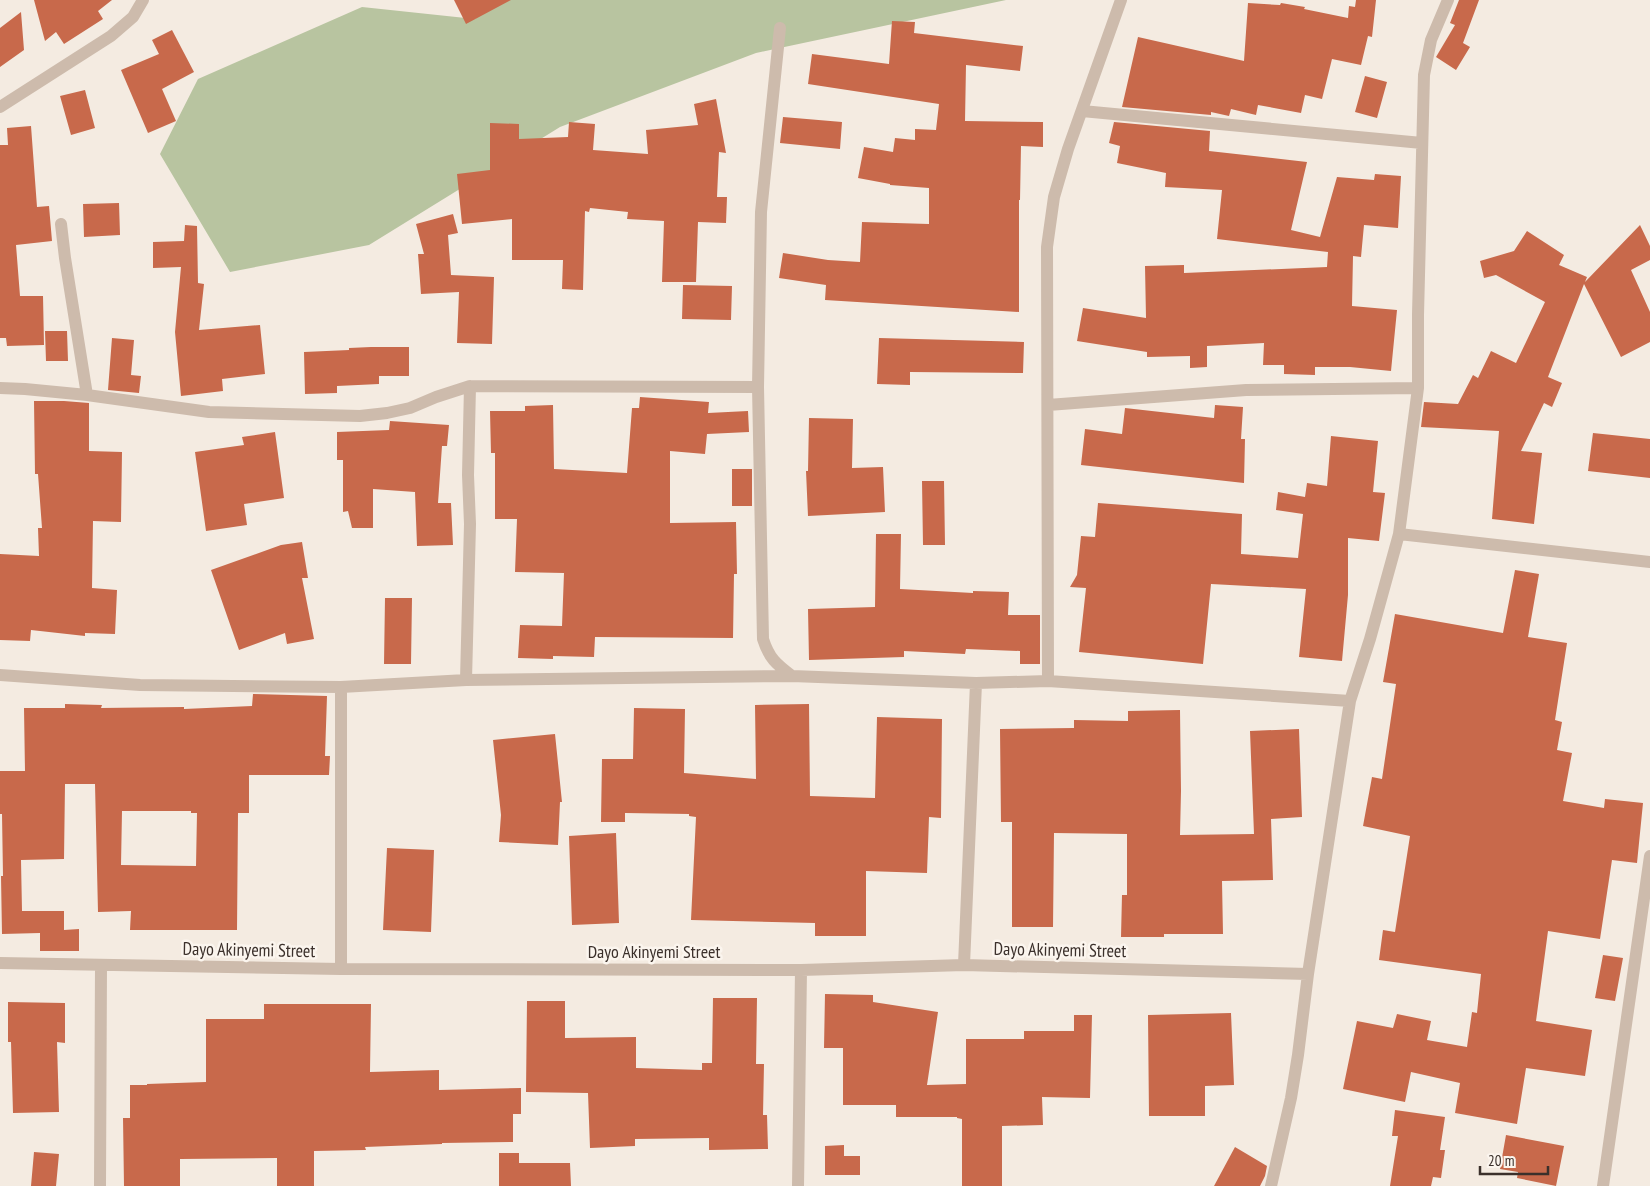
<svg xmlns="http://www.w3.org/2000/svg" width="1650" height="1186" viewBox="0 0 1650 1186" font-family="'PT Sans Narrow',sans-serif">
	<style>
		.green { fill: #b8c4a0 }
		.building { fill: #c8694b; fill-rule: evenodd }
		.lines { fill: none; stroke-linecap: round; stroke-linejoin: round }
		.minor { stroke: #cdbbac; stroke-width: 12 }
		.labels { text-anchor: middle; stroke-width: 5; stroke-linejoin: round; paint-order: stroke }
		.street-label { font-size: 18px; fill: #3b302b; stroke: #fbf5ee }
	</style>
	<rect width="100%" height="100%" fill="#f4ebe1"/>
	<path class="green" d="M 497,0 L 1006,0 L 756,53 L 560,127 L 369,245 L 230,272 L 160,154 L 198,79 L 362,7 L 475,19 Z"/>
	<path class="building" d="M 34,0 L 112,0 L 98,11 L 103,19 L 64,44 L 56,32 L 45,41 Z
		M 454,0 L 511,0 L 466,24 Z
		M 1356,0 L 1376,0 L 1372,37 L 1368,36 L 1361,65 L 1332,59 L 1322,99 L 1305,95 L 1301,113 L 1258,105 L 1256,115 L 1231,109 L 1229,116 L 1211,112 L 1211,115 L 1122,107 L 1138,37 L 1244,61 L 1248,3 L 1280,5 L 1281,3 L 1305,7 L 1304,9 L 1348,18 L 1349,6 L 1355,7 Z
		M 1459,0 L 1479,0 L 1463,43 L 1470,47 L 1456,70 L 1436,57 L 1455,25 L 1450,23 Z
		M 21,12 L 24,50 L 0,67 L 0,28 Z
		M 892,21 L 915,22 L 914,33 L 1023,46 L 1020,71 L 966,65 L 965,121 L 1043,122 L 1043,147 L 1021,146 L 1020,200 L 1019,200 L 1019,312 L 825,300 L 826,285 L 779,278 L 783,253 L 828,260 L 860,262 L 862,222 L 929,224 L 929,188 L 890,185 L 890,184 L 858,178 L 864,147 L 893,152 L 895,138 L 915,140 L 915,129 L 936,130 L 939,104 L 808,84 L 812,54 L 889,64 Z
		M 172,30 L 194,72 L 162,89 L 176,121 L 148,133 L 121,70 L 159,54 L 152,40 Z
		M 1365,76 L 1387,82 L 1377,118 L 1355,112 Z
		M 85,90 L 95,128 L 71,135 L 60,96 Z
		M 716,99 L 726,153 L 719,152 L 717,197 L 727,197 L 726,223 L 698,222 L 696,282 L 662,282 L 664,221 L 627,219 L 628,212 L 590,208 L 589,212 L 585,211 L 583,290 L 562,289 L 563,260 L 512,260 L 512,219 L 462,224 L 457,174 L 490,170 L 490,123 L 519,124 L 519,139 L 568,137 L 569,122 L 595,124 L 593,150 L 648,154 L 646,130 L 698,125 L 694,104 Z
		M 783,117 L 842,122 L 840,149 L 780,143 Z
		M 1114,122 L 1210,131 L 1209,151 L 1307,162 L 1291,230 L 1320,237 L 1337,177 L 1374,180 L 1375,174 L 1401,176 L 1398,228 L 1364,225 L 1361,257 L 1353,256 L 1352,306 L 1397,310 L 1391,371 L 1350,367 L 1315,367 L 1315,375 L 1284,374 L 1284,365 L 1263,365 L 1264,343 L 1207,346 L 1207,367 L 1190,368 L 1190,356 L 1147,357 L 1147,352 L 1077,341 L 1083,308 L 1146,318 L 1145,266 L 1184,265 L 1184,273 L 1327,267 L 1328,252 L 1217,239 L 1222,190 L 1165,187 L 1166,173 L 1117,163 L 1120,146 L 1109,143 Z
		M 31,126 L 37,207 L 49,206 L 52,241 L 16,245 L 20,296 L 43,296 L 44,345 L 7,346 L 6,338 L 0,338 L 0,145 L 8,145 L 7,128 Z
		M 119,203 L 120,235 L 84,237 L 83,204 Z
		M 453,214 L 458,233 L 448,235 L 451,275 L 494,277 L 492,344 L 457,343 L 459,292 L 421,294 L 418,254 L 424,254 L 416,224 Z
		M 185,225 L 197,226 L 198,283 L 204,284 L 199,330 L 260,325 L 265,374 L 222,379 L 223,391 L 181,396 L 175,332 L 181,267 L 153,268 L 153,242 L 184,241 Z
		M 1640,225 L 1650,246 L 1650,260 L 1631,270 L 1650,312 L 1650,342 L 1621,357 L 1584,284 L 1548,377 L 1562,383 L 1552,407 L 1544,403 L 1521,451 L 1542,453 L 1534,524 L 1492,519 L 1499,431 L 1421,427 L 1424,402 L 1458,404 L 1473,375 L 1478,378 L 1491,351 L 1516,363 L 1545,302 L 1496,275 L 1484,278 L 1480,261 L 1514,251 L 1527,231 L 1564,255 L 1559,265 L 1587,277 L 1585,282 Z
		M 683,285 L 732,286 L 731,320 L 682,319 Z
		M 45,331 L 67,331 L 68,361 L 46,361 Z
		M 112,338 L 134,340 L 131,375 L 141,376 L 139,393 L 108,390 Z
		M 879,338 L 1024,342 L 1023,373 L 910,372 L 910,385 L 877,384 Z
		M 371,347 L 409,347 L 409,376 L 379,376 L 379,384 L 337,386 L 337,393 L 305,394 L 304,352 L 349,350 L 349,348 Z
		M 640,397 L 709,402 L 708,413 L 748,411 L 749,432 L 707,434 L 705,454 L 670,451 L 670,523 L 736,522 L 737,574 L 734,574 L 733,638 L 595,637 L 594,657 L 553,656 L 553,659 L 518,658 L 520,625 L 562,626 L 564,573 L 515,572 L 517,519 L 495,519 L 495,453 L 491,453 L 490,411 L 525,411 L 525,406 L 553,405 L 554,469 L 627,473 L 632,408 L 639,408 Z
		M 34,401 L 64,401 L 89,403 L 89,451 L 122,452 L 121,522 L 93,521 L 92,588 L 117,590 L 115,634 L 85,633 L 85,636 L 31,630 L 30,641 L 0,640 L 0,554 L 39,556 L 38,528 L 42,528 L 38,474 L 35,474 Z
		M 1215,405 L 1243,407 L 1241,439 L 1245,439 L 1244,483 L 1081,465 L 1085,429 L 1122,434 L 1125,408 L 1214,418 Z
		M 809,418 L 853,419 L 852,468 L 883,467 L 885,512 L 808,516 L 806,471 L 808,471 Z
		M 390,421 L 449,425 L 447,446 L 442,446 L 438,503 L 451,503 L 453,545 L 417,546 L 415,492 L 373,489 L 373,528 L 352,528 L 348,511 L 343,512 L 343,460 L 337,460 L 337,432 L 389,430 Z
		M 275,432 L 284,498 L 244,504 L 247,525 L 206,531 L 195,452 L 244,445 L 242,437 Z
		M 1593,433 L 1650,439 L 1650,478 L 1588,471 Z
		M 1331,436 L 1378,441 L 1373,492 L 1385,493 L 1379,541 L 1348,538 L 1348,595 L 1342,661 L 1299,657 L 1306,589 L 1211,584 L 1203,664 L 1079,652 L 1086,588 L 1070,587 L 1077,575 L 1081,536 L 1095,537 L 1098,503 L 1242,514 L 1241,554 L 1298,558 L 1303,514 L 1276,510 L 1278,492 L 1305,497 L 1307,483 L 1327,486 Z
		M 732,469 L 752,469 L 752,506 L 732,506 Z
		M 922,481 L 944,481 L 945,545 L 923,545 Z
		M 876,534 L 901,534 L 900,589 L 973,593 L 973,591 L 1009,592 L 1008,615 L 1040,615 L 1040,664 L 1020,664 L 1020,651 L 966,649 L 965,654 L 904,651 L 904,657 L 809,660 L 808,609 L 875,607 Z
		M 302,542 L 308,578 L 302,578 L 314,639 L 287,644 L 285,633 L 239,650 L 211,570 L 281,545 Z
		M 1515,570 L 1539,574 L 1528,637 L 1567,643 L 1555,720 L 1562,722 L 1557,750 L 1572,753 L 1563,801 L 1604,808 L 1605,799 L 1643,803 L 1637,863 L 1612,860 L 1600,939 L 1548,931 L 1536,1021 L 1592,1030 L 1585,1076 L 1526,1068 L 1517,1124 L 1455,1113 L 1460,1083 L 1411,1072 L 1405,1102 L 1343,1089 L 1357,1021 L 1393,1028 L 1397,1014 L 1431,1021 L 1427,1040 L 1467,1047 L 1472,1012 L 1477,1013 L 1481,974 L 1379,960 L 1383,930 L 1395,932 L 1410,836 L 1363,826 L 1372,777 L 1382,779 L 1396,684 L 1383,682 L 1395,614 L 1503,633 Z
		M 385,598 L 412,598 L 411,664 L 384,664 Z
		M 253,694 L 327,696 L 325,756 L 330,756 L 329,775 L 249,775 L 249,813 L 238,813 L 237,930 L 130,930 L 131,911 L 98,912 L 95,784 L 65,784 L 64,859 L 21,860 L 22,911 L 64,911 L 64,930 L 79,929 L 79,951 L 40,951 L 40,933 L 2,934 L 1,876 L 3,876 L 2,814 L 0,814 L 0,771 L 25,771 L 24,708 L 65,708 L 65,704 L 102,705 L 101,708 L 184,707 L 184,709 L 252,706 ZM 122,811 L 191,811 L 191,813 L 197,813 L 196,866 L 121,865 Z
		M 809,704 L 810,796 L 875,798 L 877,717 L 942,719 L 941,818 L 929,817 L 927,873 L 866,871 L 866,936 L 815,936 L 815,923 L 691,920 L 696,817 L 689,816 L 689,814 L 625,813 L 625,822 L 601,822 L 602,759 L 633,759 L 634,708 L 685,709 L 684,773 L 756,779 L 755,705 Z
		M 1180,710 L 1181,791 L 1180,835 L 1254,834 L 1250,731 L 1299,729 L 1302,817 L 1271,819 L 1273,880 L 1222,881 L 1223,934 L 1164,934 L 1164,937 L 1121,937 L 1122,895 L 1127,895 L 1127,834 L 1054,833 L 1053,927 L 1012,927 L 1012,822 L 1001,822 L 1000,729 L 1074,728 L 1074,720 L 1128,721 L 1128,711 Z
		M 555,734 L 562,802 L 560,802 L 558,845 L 499,842 L 501,815 L 493,740 Z
		M 616,833 L 619,923 L 572,925 L 569,836 Z
		M 387,848 L 434,850 L 431,932 L 383,930 Z
		M 1603,955 L 1623,958 L 1615,1001 L 1595,998 Z
		M 825,994 L 873,995 L 873,1002 L 938,1012 L 927,1085 L 966,1084 L 966,1039 L 1024,1039 L 1024,1031 L 1074,1031 L 1074,1015 L 1092,1015 L 1090,1098 L 1042,1097 L 1043,1125 L 1002,1126 L 1002,1186 L 962,1186 L 962,1119 L 957,1118 L 957,1117 L 896,1117 L 896,1105 L 843,1105 L 843,1048 L 824,1048 Z
		M 713,998 L 757,998 L 756,1064 L 764,1064 L 763,1115 L 767,1115 L 768,1149 L 709,1150 L 709,1138 L 635,1139 L 635,1146 L 590,1148 L 588,1093 L 526,1092 L 527,1001 L 565,1001 L 565,1038 L 636,1037 L 636,1068 L 702,1070 L 702,1063 L 712,1063 Z
		M 8,1002 L 65,1003 L 65,1043 L 57,1042 L 59,1112 L 13,1113 L 11,1042 L 8,1042 Z
		M 264,1004 L 371,1004 L 370,1072 L 439,1070 L 439,1090 L 521,1088 L 521,1114 L 513,1114 L 513,1142 L 442,1143 L 442,1144 L 365,1147 L 366,1150 L 314,1151 L 314,1186 L 277,1186 L 277,1158 L 180,1159 L 180,1186 L 124,1186 L 123,1118 L 130,1118 L 130,1085 L 147,1085 L 147,1084 L 206,1082 L 206,1019 L 264,1019 Z
		M 1231,1013 L 1234,1085 L 1205,1086 L 1205,1116 L 1149,1116 L 1148,1015 Z
		M 1395,1110 L 1445,1117 L 1440,1150 L 1445,1150 L 1441,1178 L 1433,1177 L 1431,1186 L 1390,1186 L 1398,1136 L 1392,1136 Z
		M 1506,1135 L 1564,1146 L 1556,1186 L 1517,1178 L 1518,1172 L 1500,1169 Z
		M 844,1145 L 844,1156 L 860,1156 L 860,1175 L 825,1175 L 825,1146 Z
		M 1235,1147 L 1267,1166 L 1265,1176 L 1260,1186 L 1214,1186 Z
		M 34,1152 L 59,1154 L 56,1186 L 31,1186 Z
		M 499,1153 L 519,1153 L 519,1163 L 570,1163 L 571,1186 L 499,1186 Z"/>
	<g class="lines">
		<path class="minor" d="M 780,28 L 761,212 L 758,387 L 763,639 C 769,658 776,664 792,676
			M 0,107 L 111,36 L 133,17 L 143,0
			M 1082,111 L 1422,143
			M 61,224 L 65,258 L 87,395
			M 0,388 L 25,389 L 87,395 L 209,412 L 360,416 L 387,413 L 410,408 L 436,397 L 470,386 L 758,387
			M 1048,405 L 1246,390 L 1418,388
			M 1399,534 L 1650,562
			M 0,675 L 140,685 L 341,687 L 466,680 L 792,676 L 976,683 L 1048,681 L 1350,701
			M 466,680 L 470,524 L 468,475 L 470,386
			M 1048,681 L 1047,247 L 1054,197 L 1068,149 L 1121,0
			M 341,687 L 341,969
			M 0,963 L 341,969 L 801,970 L 964,965 L 1308,974
			M 964,965 L 976,683
			M 100,1186 L 101,966
			M 798,1186 L 801,970
			M 1271,1186 L 1291,1098 L 1298,1055 L 1308,974 L 1350,701 L 1370,639 L 1399,534 L 1418,388 L 1418,315 L 1424,75 L 1431,40 L 1448,0
			M 1603,1186 L 1650,856"/>
	</g>
	<g class="labels">
		<g class="street-label">
			<text transform="translate(249 950) rotate(1)" y="6">Dayo Akinyemi Street</text>
			<text transform="translate(1060 950) rotate(1)" y="6">Dayo Akinyemi Street</text>
			<text x="654" y="958">Dayo Akinyemi Street</text>
		</g>
	</g>
	<path d="M1480 1166v8h68v-8" fill="none" stroke="#3b302b" stroke-width="2.5"/>
	<text x="1488" y="1166" font-size="15" fill="#3b302b" stroke="#fbf5ee" stroke-width="4" paint-order="stroke">20 m</text>
</svg>
